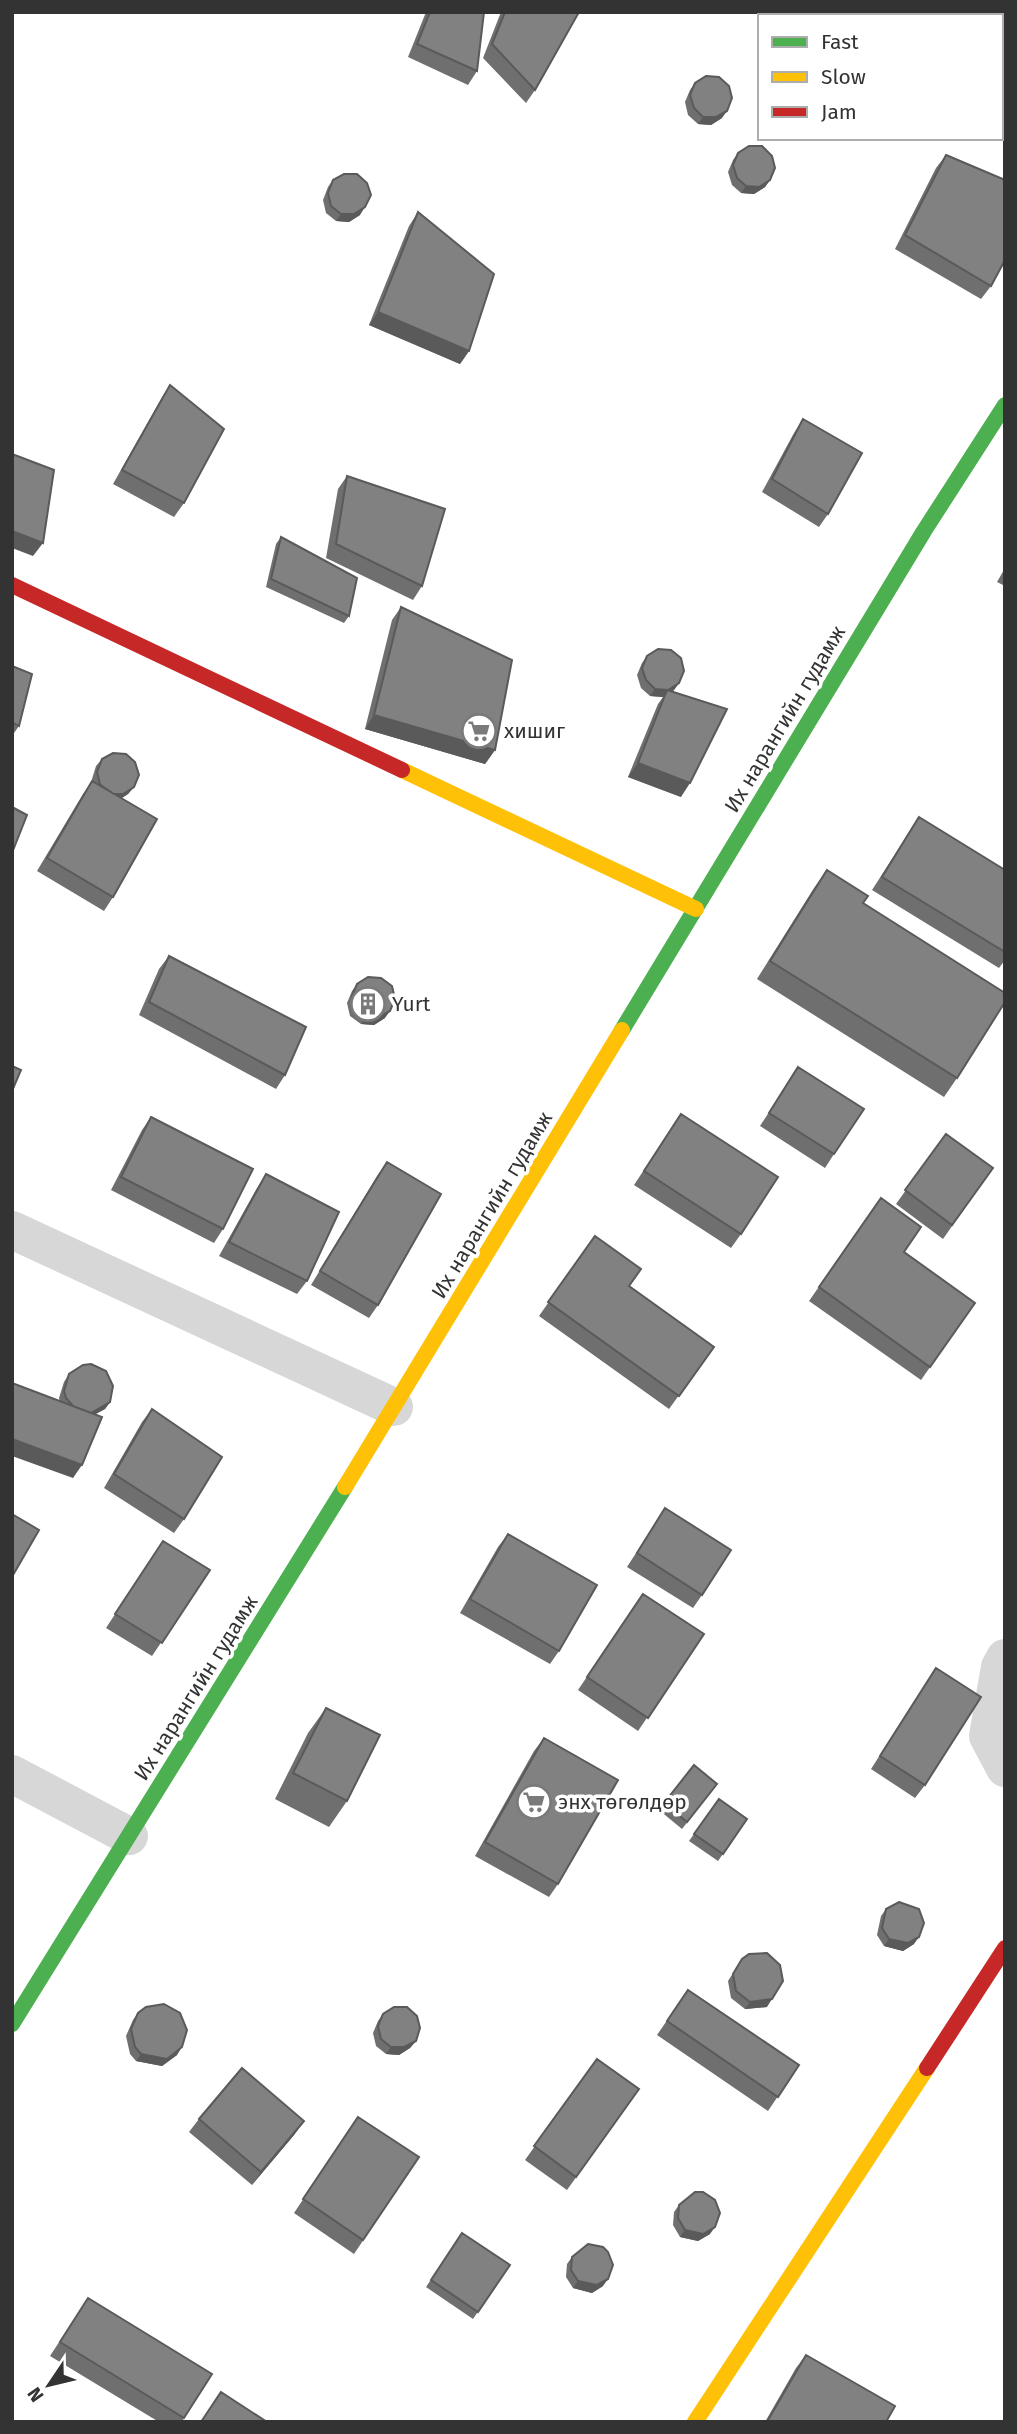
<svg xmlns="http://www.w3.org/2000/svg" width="1017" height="2434" viewBox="0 0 1017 2434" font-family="'Fira Sans',sans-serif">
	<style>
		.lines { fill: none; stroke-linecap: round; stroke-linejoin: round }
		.street { stroke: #d7d7d7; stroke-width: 38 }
		.fast { stroke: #4caf50; stroke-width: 16 }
		.slow { stroke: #ffc107; stroke-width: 16 }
		.jam { stroke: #c62828; stroke-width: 16 }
		.wall { fill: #6f6f6f }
		.shaded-wall { fill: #5a5a5a }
		.building { fill: #818181; stroke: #5a5a5a; stroke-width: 2 }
		.labels { text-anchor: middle; stroke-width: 7; stroke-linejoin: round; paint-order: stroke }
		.street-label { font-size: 21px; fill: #333; stroke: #fff }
		.poi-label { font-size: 21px; fill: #333; stroke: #fff; text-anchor: start }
	</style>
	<rect width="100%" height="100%" fill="#fff"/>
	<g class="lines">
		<path class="street" d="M 12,1230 L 394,1407
			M 1005,1658 L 1000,1667 L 988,1736 L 1005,1768
			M 12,1774 L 129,1836"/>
		<path class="fast" d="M 622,1030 L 924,531 L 1005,405
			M 12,2024 L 345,1487"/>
		<path class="slow" d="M 402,770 L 696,909
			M 345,1487 L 622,1030
			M 695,2422 L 927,2068"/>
		<path class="jam" d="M 12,585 L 402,770
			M 927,2068 L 1005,1948"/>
	</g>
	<path class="wall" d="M 426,12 L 484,12 L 477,71 L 468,85 L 408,57 Z
		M 501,12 L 579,12 L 535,90 L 526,103 L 483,58 Z
		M 695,83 L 722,118 L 711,125 L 698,124 L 688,115 L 685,102 L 690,90 Z
		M 738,153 L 770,180 L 765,187 L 754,194 L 741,193 L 732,185 L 728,172 L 733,160 Z
		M 946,155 L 991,286 L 981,299 L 895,249 L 936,168 Z
		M 333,180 L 360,215 L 349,222 L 336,221 L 326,213 L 323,200 L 328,187 Z
		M 418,212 L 469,351 L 460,364 L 369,325 L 409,226 Z
		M 170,385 L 184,503 L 174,517 L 113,484 L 161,399 Z
		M 803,419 L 828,514 L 819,527 L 762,492 L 794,433 Z
		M 347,476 L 422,586 L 413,600 L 326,558 L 338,489 Z
		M 281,537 L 349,616 L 344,623 L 266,587 L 276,544 Z
		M 1005,568 L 1005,586 L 997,582 Z
		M 401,607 L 495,750 L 485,764 L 365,729 L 392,620 Z
		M 647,656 L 679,683 L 674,690 L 672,692 L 681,797 L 628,777 L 658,704 L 663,697 L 650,696 L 641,688 L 637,675 L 642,663 Z
		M 12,666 L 19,726 L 14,733 L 12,732 Z
		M 102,759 L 134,787 L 128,794 L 122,798 L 113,897 L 104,911 L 37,871 L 83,794 L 92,781 L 92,779 L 96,766 Z
		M 919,817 L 1005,870 L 1005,960 L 999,968 L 872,890 Z
		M 827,870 L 863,903 L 957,1078 L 944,1097 L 757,979 L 814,888 Z
		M 169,956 L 285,1075 L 276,1089 L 139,1015 L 159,969 Z
		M 357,984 L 385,1018 L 374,1025 L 361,1024 L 350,1016 L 347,1003 L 352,991 Z
		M 798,1067 L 834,1154 L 825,1168 L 760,1126 Z
		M 681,1114 L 741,1234 L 731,1248 L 634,1185 Z
		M 151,1117 L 223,1229 L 214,1243 L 111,1190 L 142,1130 Z
		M 946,1134 L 993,1168 L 943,1239 L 896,1204 Z
		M 387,1162 L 378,1305 L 369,1318 L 311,1285 L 377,1176 Z
		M 266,1174 L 307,1281 L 297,1294 L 219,1256 L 257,1188 Z
		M 881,1198 L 904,1252 L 975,1303 L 921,1380 L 809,1301 Z
		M 595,1236 L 629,1286 L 714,1347 L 669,1409 L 539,1316 Z
		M 69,1374 L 110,1402 L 105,1409 L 95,1414 L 73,1478 L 59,1398 L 64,1382 Z
		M 152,1409 L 184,1519 L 174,1533 L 104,1488 L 142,1422 Z
		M 665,1508 L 702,1595 L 693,1608 L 627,1567 Z
		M 508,1534 L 559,1651 L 550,1664 L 460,1613 L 498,1547 Z
		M 163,1541 L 210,1570 L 152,1656 L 106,1628 Z
		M 643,1594 L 704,1634 L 638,1731 L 578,1690 Z
		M 936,1668 L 925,1785 L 915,1798 L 871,1769 Z
		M 326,1708 L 347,1801 L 329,1827 L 275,1799 L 308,1733 Z
		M 544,1738 L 558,1884 L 549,1897 L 475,1856 L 534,1751 Z
		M 717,1784 L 682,1829 L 659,1810 L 664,1803 Z
		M 719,1799 L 747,1819 L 718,1861 L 689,1841 Z
		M 886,1909 L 914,1944 L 903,1951 L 884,1946 L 877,1935 L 881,1916 Z
		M 742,1959 L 767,2007 L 745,2009 L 731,1998 L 728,1981 Z
		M 688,1990 L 799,2065 L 768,2111 L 657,2035 Z
		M 138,2013 L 177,2055 L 162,2066 L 136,2061 L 130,2054 L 126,2036 L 133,2020 Z
		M 383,2014 L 416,2041 L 410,2048 L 399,2055 L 386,2054 L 376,2046 L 373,2033 L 378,2021 Z
		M 597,2059 L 639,2089 L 567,2190 L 525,2160 Z
		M 358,2117 L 419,2157 L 354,2254 L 294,2213 Z
		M 199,2119 L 304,2121 L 294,2135 L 252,2185 L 189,2132 Z
		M 679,2205 L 710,2234 L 698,2241 L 680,2237 L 673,2225 L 674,2212 Z
		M 462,2233 L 510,2265 L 473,2319 L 426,2287 Z
		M 572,2257 L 603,2286 L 592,2293 L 573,2288 L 566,2277 L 567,2264 Z
		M 88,2298 L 184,2418 L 182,2422 L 159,2422 L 50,2356 Z
		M 806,2355 L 886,2422 L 765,2422 L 796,2368 Z"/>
	<path class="shaded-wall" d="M 621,12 L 637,12 L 634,14 L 621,13 Z
		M 727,111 L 722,118 L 711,125 L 698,124 L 703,117 Z
		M 770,180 L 765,187 L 754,194 L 741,193 L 746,186 Z
		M 365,207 L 360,215 L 349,222 L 336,221 L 341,214 Z
		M 378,312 L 469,351 L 460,364 L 369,325 Z
		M 12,531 L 43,543 L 33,556 L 12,548 Z
		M 679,683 L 674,690 L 665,696 L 667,690 L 663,697 L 650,696 L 655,689 Z
		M 374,715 L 495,750 L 485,764 L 365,729 Z
		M 638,763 L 690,783 L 681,797 L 628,777 Z
		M 134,787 L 128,794 L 117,801 L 109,793 Z
		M 390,1011 L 385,1018 L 374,1025 L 361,1024 L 366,1017 Z
		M 110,1402 L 105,1409 L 85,1420 L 71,1416 Z
		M 12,1439 L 82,1465 L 73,1478 L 12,1456 Z
		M 919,1937 L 914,1944 L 903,1951 L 884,1946 L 889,1939 Z
		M 772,1999 L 767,2007 L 745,2009 L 750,2002 Z
		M 416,2041 L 410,2048 L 399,2055 L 386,2054 L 391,2047 Z
		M 182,2047 L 177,2055 L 162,2066 L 136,2061 L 141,2054 Z
		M 304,2121 L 294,2135 L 252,2185 L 261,2172 Z
		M 715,2227 L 710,2234 L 698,2241 L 680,2237 L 685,2230 Z
		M 608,2279 L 603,2286 L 592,2293 L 573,2288 L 578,2281 Z"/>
	<path class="building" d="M 430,12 L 484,12 L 477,71 L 417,44 Z
		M 505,12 L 579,12 L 535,90 L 492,44 Z
		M 706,76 L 719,77 L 729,86 L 732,98 L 727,111 L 716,117 L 703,117 L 694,108 L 690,95 L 695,83 Z
		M 749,146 L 762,146 L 772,156 L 775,168 L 770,180 L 759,187 L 746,186 L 737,178 L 733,165 L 738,153 Z
		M 946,155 L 1005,180 L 1005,260 L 991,286 L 905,235 Z
		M 344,174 L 357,174 L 367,183 L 371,195 L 365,207 L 354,214 L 341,214 L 331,206 L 328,193 L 333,180 Z
		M 418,212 L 494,274 L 469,351 L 378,312 Z
		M 170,385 L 224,429 L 184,503 L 122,470 Z
		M 803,419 L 862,453 L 828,514 L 772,479 Z
		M 12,454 L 54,470 L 43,543 L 12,531 Z
		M 347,476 L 445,509 L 422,586 L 336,544 Z
		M 281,537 L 357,578 L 349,616 L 271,579 Z
		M 401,607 L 512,660 L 495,750 L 374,715 Z
		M 658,649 L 671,650 L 681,658 L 684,671 L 679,683 L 668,690 L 655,689 L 646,680 L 642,668 L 647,656 Z
		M 12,666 L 32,674 L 19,726 L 12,722 Z
		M 667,690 L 727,709 L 690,783 L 638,763 Z
		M 113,753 L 126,754 L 135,762 L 139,775 L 134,787 L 123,794 L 114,794 L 102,786 L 100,784 L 97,772 L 102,759 Z
		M 92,781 L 157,819 L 113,897 L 47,858 Z
		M 12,807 L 27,815 L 12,853 Z
		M 919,817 L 1005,870 L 1005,952 L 882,877 Z
		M 827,870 L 868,896 L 863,903 L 1005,993 L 1005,1002 L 957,1078 L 770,961 Z
		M 169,956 L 306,1027 L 285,1075 L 149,1002 Z
		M 368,977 L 381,978 L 392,986 L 395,999 L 390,1011 L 379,1017 L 366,1017 L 355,1009 L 352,996 L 357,984 Z
		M 12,1066 L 21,1070 L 12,1091 Z
		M 798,1067 L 864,1109 L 834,1154 L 769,1113 Z
		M 681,1114 L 778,1177 L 741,1234 L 644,1171 Z
		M 151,1117 L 253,1169 L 223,1229 L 121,1177 Z
		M 946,1134 L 993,1168 L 952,1225 L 905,1190 Z
		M 387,1162 L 441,1194 L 378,1305 L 320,1271 Z
		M 266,1174 L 339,1212 L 307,1281 L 229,1242 Z
		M 881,1198 L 921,1227 L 904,1252 L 975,1303 L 930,1367 L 819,1287 Z
		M 595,1236 L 641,1269 L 629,1286 L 714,1347 L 679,1396 L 548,1302 Z
		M 91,1364 L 106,1371 L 113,1386 L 110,1402 L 91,1413 L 73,1406 L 66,1398 L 64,1391 L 69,1374 L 83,1365 Z
		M 12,1383 L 102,1417 L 82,1465 L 12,1439 Z
		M 152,1409 L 222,1457 L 184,1519 L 114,1474 Z
		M 665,1508 L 731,1550 L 702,1595 L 637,1553 Z
		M 12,1514 L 39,1530 L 13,1575 L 12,1574 Z
		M 508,1534 L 597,1585 L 559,1651 L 470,1599 Z
		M 163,1541 L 210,1570 L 162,1643 L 115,1614 Z
		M 643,1594 L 704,1634 L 648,1718 L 587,1677 Z
		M 936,1668 L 981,1697 L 925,1785 L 880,1756 Z
		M 326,1708 L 380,1735 L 347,1801 L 293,1773 Z
		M 544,1738 L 618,1780 L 558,1884 L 485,1842 Z
		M 694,1765 L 717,1784 L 687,1822 L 664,1803 Z
		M 719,1799 L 747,1819 L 723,1854 L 694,1834 Z
		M 899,1902 L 919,1909 L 924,1923 L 919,1937 L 908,1943 L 889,1939 L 882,1928 L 886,1909 Z
		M 767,1953 L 780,1965 L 783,1981 L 772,1999 L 750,2002 L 736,1991 L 733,1974 L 742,1959 L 749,1954 Z
		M 688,1990 L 799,2065 L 778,2097 L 667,2021 Z
		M 164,2004 L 180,2013 L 187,2030 L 182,2047 L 167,2059 L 141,2054 L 135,2047 L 131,2029 L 138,2013 L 146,2007 Z
		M 394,2007 L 407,2007 L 417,2016 L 420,2028 L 416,2041 L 404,2047 L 391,2047 L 381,2039 L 378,2026 L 383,2014 Z
		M 597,2059 L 639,2089 L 576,2177 L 534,2146 Z
		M 242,2068 L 304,2121 L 261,2172 L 199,2119 Z
		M 358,2117 L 419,2157 L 363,2240 L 303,2199 Z
		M 695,2192 L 703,2192 L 715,2200 L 720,2213 L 715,2227 L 703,2234 L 685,2230 L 678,2218 L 679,2205 Z
		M 462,2233 L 510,2265 L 478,2312 L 431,2280 Z
		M 588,2244 L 603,2247 L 608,2252 L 613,2265 L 608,2279 L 597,2285 L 578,2281 L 571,2270 L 572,2257 Z
		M 88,2298 L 212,2374 L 184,2418 L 60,2342 Z
		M 806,2355 L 895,2406 L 886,2422 L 771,2422 L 768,2420 Z
		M 221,2392 L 267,2422 L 201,2422 Z"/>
	<defs>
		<g id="supermarket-ring" transform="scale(1.75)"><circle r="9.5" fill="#fff" stroke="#7a7a7a" stroke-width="1.5"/><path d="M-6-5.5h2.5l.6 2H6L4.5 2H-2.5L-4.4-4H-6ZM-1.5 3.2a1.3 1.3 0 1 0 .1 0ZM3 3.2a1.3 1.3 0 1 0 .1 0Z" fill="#7a7a7a"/></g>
		<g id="building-ring" transform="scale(1.75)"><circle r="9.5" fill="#fff" stroke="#7a7a7a" stroke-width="1.5"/><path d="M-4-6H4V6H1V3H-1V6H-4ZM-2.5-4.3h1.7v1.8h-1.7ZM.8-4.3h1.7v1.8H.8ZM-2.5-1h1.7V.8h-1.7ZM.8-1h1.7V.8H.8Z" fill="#7a7a7a"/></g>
	</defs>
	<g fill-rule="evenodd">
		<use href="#supermarket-ring" x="479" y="731"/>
		<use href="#building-ring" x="368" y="1004"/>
		<use href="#supermarket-ring" x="534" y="1802"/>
	</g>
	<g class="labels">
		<g class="street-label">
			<text transform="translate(785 719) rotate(-59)" y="7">Их нарангийн гудамж</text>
			<text transform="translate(492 1205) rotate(-59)" y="7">Их нарангийн гудамж</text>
			<text transform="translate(196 1688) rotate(-58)" y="7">Их нарангийн гудамж</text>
		</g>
		<g class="poi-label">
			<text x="504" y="738">хишиг</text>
			<text x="392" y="1011">Yurt</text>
			<text x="558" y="1809">энх төгөлдөр</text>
		</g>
	</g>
	<rect width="1017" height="2434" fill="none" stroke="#333333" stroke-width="28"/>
	<rect x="758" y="14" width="245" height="126" fill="#ffffff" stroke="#adadad" stroke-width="2"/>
	<rect x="772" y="37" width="35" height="10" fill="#4caf50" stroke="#adadad" stroke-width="2"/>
	<text x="821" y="49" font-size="21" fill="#333333">Fast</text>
	<rect x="772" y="72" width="35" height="10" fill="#ffc107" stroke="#adadad" stroke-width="2"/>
	<text x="821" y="84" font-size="21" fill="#333333">Slow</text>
	<rect x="772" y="107" width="35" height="10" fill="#c62828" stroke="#adadad" stroke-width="2"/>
	<text x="821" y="119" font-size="21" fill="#333333">Jam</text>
	<g transform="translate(49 2385) rotate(235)" stroke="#ffffff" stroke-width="5" paint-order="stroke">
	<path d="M0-5L12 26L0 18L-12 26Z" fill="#333333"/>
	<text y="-10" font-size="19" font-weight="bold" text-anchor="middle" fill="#333333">N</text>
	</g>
</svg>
